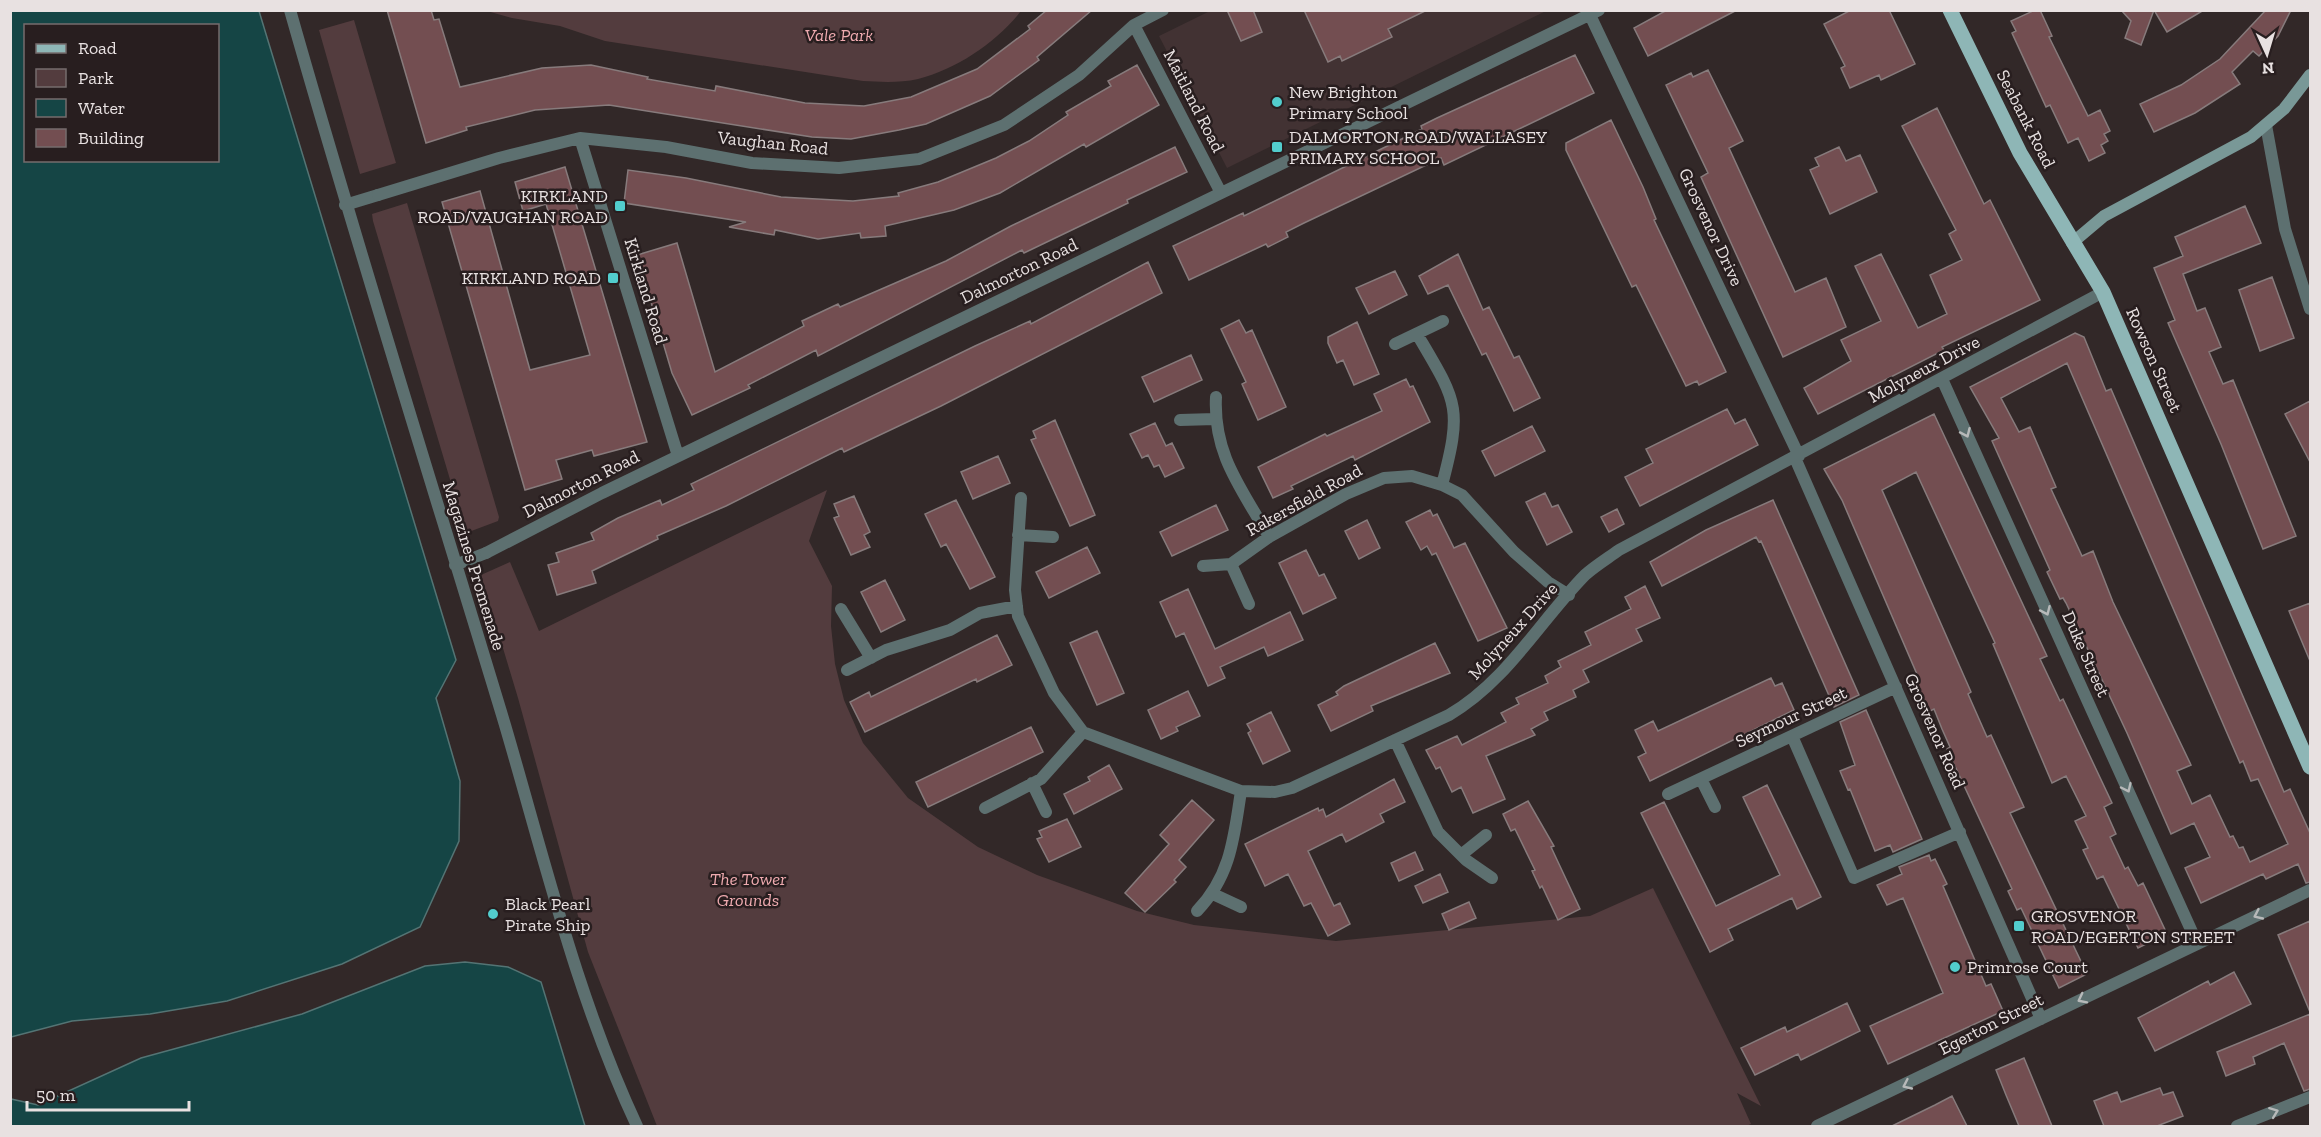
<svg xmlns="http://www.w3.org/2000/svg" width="2321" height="1137" viewBox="0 0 2321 1137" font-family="'Zilla Slab',serif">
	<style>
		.built { fill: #423233 }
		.green { fill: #533c3e }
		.water { fill: #154545; stroke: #547474; stroke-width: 1.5; fill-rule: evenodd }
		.building { fill: #734e51; stroke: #877b7c; stroke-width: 1.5; fill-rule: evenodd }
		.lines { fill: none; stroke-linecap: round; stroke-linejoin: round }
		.pedestrian { stroke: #5d7070; stroke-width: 12 }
		.minor { stroke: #5d7070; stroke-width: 12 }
		.secondary { stroke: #799897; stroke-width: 12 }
		.primary { stroke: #8eb6b6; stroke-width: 15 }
		.oneway { stroke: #b7b9b9 }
		.poi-dot { fill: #52cdcd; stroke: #281e1f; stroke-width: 2 }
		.labels { text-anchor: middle; stroke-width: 5; stroke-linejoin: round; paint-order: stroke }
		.park-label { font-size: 18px; font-style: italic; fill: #efabb0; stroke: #281e1f }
		.poi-label { font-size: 18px; fill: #e8e1e1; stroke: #281e1f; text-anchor: start }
		.street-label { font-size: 18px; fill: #e8e1e1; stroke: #281e1f }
	</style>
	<rect width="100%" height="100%" fill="#322828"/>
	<path class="built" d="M 1210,11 L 1546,11 L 1227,168 L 1159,36 Z"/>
	<path class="green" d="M 487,11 L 1021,11 C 997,42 957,69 918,79 C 900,83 881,82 863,81 L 605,41 L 560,26 L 512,18 Z
		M 354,20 L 396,163 L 360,174 L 319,30 Z
		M 407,203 L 499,517 L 498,521 L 466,533 L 373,221 L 372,214 Z
		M 827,490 L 809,541 L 832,586 L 831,626 L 835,664 L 844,700 L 863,743 L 908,798 L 978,847 L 1037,875 L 1137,911 L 1194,925 L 1336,941 L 1590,916 L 1653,888 L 1761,1106 L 1737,1093 L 1751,1124 L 1746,1126 L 657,1126 L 588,952 L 518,698 L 481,575 L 510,562 L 539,631 Z"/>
	<path class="water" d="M 11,10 L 259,11 L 456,660 L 436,698 L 460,781 L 459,841 L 420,927 L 342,964 L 227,1001 L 150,1014 L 72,1021 L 11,1037 ZM 26,26 L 218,26 L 218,160 L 26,160 Z
		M 465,962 L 508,967 L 541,982 L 585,1126 L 11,1126 L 11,1099 L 38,1105 L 141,1058 L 302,1014 L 425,966 Z"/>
	<path class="building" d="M 387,10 L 431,10 L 434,20 L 439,19 L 460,87 L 542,68 L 591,65 L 648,77 L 647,79 L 715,91 L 716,86 L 805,103 L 864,106 L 911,97 L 977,69 L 1030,29 L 1028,26 L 1047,10 L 1092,10 L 1037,57 L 1039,60 L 990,96 L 926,124 L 899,130 L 851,139 L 812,137 L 609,105 L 535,110 L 466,127 L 467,130 L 426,143 Z
		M 1227,10 L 1253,10 L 1262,32 L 1241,41 Z
		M 1304,10 L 1427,10 L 1388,29 L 1392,37 L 1342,61 L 1340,56 L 1328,62 Z
		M 1667,10 L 1737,10 L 1648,56 L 1634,28 Z
		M 1851,10 L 1889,10 L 1915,64 L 1881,80 L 1879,75 L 1850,88 L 1841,68 L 1845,66 L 1824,24 Z
		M 2035,10 L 2040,10 L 2052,36 L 2049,37 L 2088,116 L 2100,110 L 2110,131 L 2104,134 L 2108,141 L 2101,145 L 2105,153 L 2089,161 L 2078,138 L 2068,143 L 2050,105 L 2046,107 L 2012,33 L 2016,31 L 2011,21 Z
		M 2121,10 L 2154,10 L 2141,45 L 2125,38 L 2131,21 Z
		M 2154,10 L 2204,10 L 2167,32 Z
		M 2266,10 L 2291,10 L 2278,36 L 2259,56 L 2253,51 L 2232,72 L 2240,84 L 2195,113 L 2154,132 L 2140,104 L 2181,85 L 2220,59 Z
		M 1575,55 L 1594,93 L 1444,165 L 1441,158 L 1304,223 L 1286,232 L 1288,237 L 1268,247 L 1266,244 L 1189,280 L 1173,246 L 1243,213 L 1244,216 L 1422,129 L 1421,126 L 1437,118 Z
		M 1137,65 L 1159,105 L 1086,147 L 1084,144 L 1000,193 L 954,210 L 885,226 L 886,236 L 861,238 L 860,233 L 818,239 L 775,230 L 774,235 L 729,227 L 746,222 L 624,203 L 628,170 L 686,178 L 781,197 L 853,201 L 899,196 L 898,193 L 938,182 L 996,158 L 1029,141 L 1068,115 L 1066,112 L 1111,86 L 1108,81 Z
		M 1708,70 L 1743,141 L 1729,148 L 1795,292 L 1826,278 L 1846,327 L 1783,357 L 1701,177 L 1708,173 L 1666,85 L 1691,73 L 1693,77 Z
		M 1937,108 L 1984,204 L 1990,200 L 2040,300 L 1942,347 L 1944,350 L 1818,414 L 1804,388 L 1851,361 L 1841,340 L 1881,321 L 1855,266 L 1881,254 L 1918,328 L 1947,314 L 1930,275 L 1962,260 L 1949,234 L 1956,230 L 1902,126 Z
		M 1611,120 L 1643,187 L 1656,219 L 1654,220 L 1726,372 L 1699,385 L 1697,381 L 1686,386 L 1636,285 L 1632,287 L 1566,150 L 1566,143 Z
		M 1175,147 L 1187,172 L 1127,200 L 1128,203 L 1024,253 L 1022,250 L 818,356 L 816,350 L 748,385 L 750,388 L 692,415 L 672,373 L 637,255 L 677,243 L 715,372 L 804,326 L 802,321 L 838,304 L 840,307 L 946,261 L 1011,226 Z
		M 1839,147 L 1846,161 L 1860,155 L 1877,192 L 1830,214 L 1810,170 L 1819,166 L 1815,158 Z
		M 565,167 L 647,442 L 594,456 L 592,450 L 556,460 L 562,479 L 525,490 L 442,202 L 480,191 L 530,370 L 590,355 L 546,204 L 523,211 L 515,182 Z
		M 2245,206 L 2261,243 L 2183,274 L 2197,311 L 2205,308 L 2221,347 L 2209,352 L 2223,384 L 2233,380 L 2296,536 L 2263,549 L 2221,444 L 2168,323 L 2175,320 L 2154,268 L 2183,256 L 2175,237 Z
		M 1458,254 L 1483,310 L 1489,307 L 1514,358 L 1519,356 L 1540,398 L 1514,411 L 1486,353 L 1482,355 L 1448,285 L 1428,294 L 1419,276 Z
		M 1148,262 L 1162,293 L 941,406 L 844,452 L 842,448 L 726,506 L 657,536 L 658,539 L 592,571 L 596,583 L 557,595 L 548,565 L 559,562 L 556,553 L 594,540 L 591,533 L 618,518 L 660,500 L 662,505 L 694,490 L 691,484 L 975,346 L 1030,321 L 1031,324 Z
		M 1395,271 L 1407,295 L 1369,314 L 1356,288 Z
		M 2272,277 L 2294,338 L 2260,351 L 2239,290 Z
		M 1239,320 L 1246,333 L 1252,330 L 1286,407 L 1258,420 L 1242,384 L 1246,382 L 1221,329 Z
		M 1357,322 L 1379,374 L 1354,385 L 1343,360 L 1337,363 L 1328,343 L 1328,337 Z
		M 2075,333 L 2084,337 L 2106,391 L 2111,389 L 2284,792 L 2290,789 L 2310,833 L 2310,882 L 2306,883 L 2298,864 L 2266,879 L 2263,874 L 2201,903 L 2185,868 L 2210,857 L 2194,823 L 2171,834 L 2127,733 L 2066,603 L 2063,598 L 2060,599 L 2047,572 L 2050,570 L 1992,441 L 1999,438 L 1970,387 ZM 2067,363 L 2240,763 L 2243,761 L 2251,781 L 2258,779 L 2288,844 L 2250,862 L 2243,847 L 2239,848 L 2233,836 L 2230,837 L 2210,795 L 2192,804 L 2177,771 L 2191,765 L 2113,602 L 2093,551 L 2082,556 L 2051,489 L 2056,487 L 2030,427 L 2019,432 L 2001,398 Z
		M 1191,355 L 1202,380 L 1154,402 L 1142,377 Z
		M 1406,379 L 1410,387 L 1413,386 L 1430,422 L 1355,460 L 1353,456 L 1291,486 L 1293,489 L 1273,498 L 1258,467 L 1325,434 L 1327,436 L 1382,411 L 1374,394 Z
		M 2310,401 L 2310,462 L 2285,414 Z
		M 1727,409 L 1735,424 L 1745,419 L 1758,445 L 1640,506 L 1625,477 L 1653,463 L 1646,449 Z
		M 1934,414 L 2047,656 L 2040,659 L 2060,701 L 2063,699 L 2112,803 L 2104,807 L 2116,834 L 2110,837 L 2125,869 L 2128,867 L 2138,886 L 2143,883 L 2167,934 L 2138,948 L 2103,876 L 2097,879 L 2083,850 L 2088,848 L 2075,821 L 2086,816 L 2066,776 L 2052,783 L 1993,644 L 1995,643 L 1916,472 L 1882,490 L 1971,692 L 1968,694 L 1987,737 L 1991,735 L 2024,807 L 2010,813 L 2087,974 L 2059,988 L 2021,908 L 2017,910 L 2008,891 L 2012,889 L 1947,749 L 1950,747 L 1942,729 L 1934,709 L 1928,712 L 1915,681 L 1919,679 L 1842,500 L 1824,469 Z
		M 1055,420 L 1095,515 L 1070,526 L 1031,440 L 1036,438 L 1033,431 Z
		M 1155,423 L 1166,446 L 1172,443 L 1184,468 L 1165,477 L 1159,465 L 1154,467 L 1148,455 L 1142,458 L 1130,434 Z
		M 1532,426 L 1545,451 L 1495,476 L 1482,451 Z
		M 998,456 L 1010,483 L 973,499 L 961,472 Z
		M 1545,493 L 1552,507 L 1558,505 L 1572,532 L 1547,545 L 1526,502 Z
		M 854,496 L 870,532 L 864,535 L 870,547 L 851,555 L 834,518 L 839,516 L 834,504 Z
		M 956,500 L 995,577 L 970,589 L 946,544 L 941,547 L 925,514 Z
		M 1773,500 L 1859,695 L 1834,707 L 1761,541 L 1759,542 L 1756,537 L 1662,586 L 1650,562 L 1706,530 Z
		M 1216,505 L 1228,530 L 1172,556 L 1160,532 Z
		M 1617,509 L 1624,524 L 1609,532 L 1601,517 Z
		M 1430,510 L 1433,516 L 1437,514 L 1454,548 L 1465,543 L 1507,628 L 1478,641 L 1436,553 L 1432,555 L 1427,546 L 1421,550 L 1406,522 Z
		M 1367,520 L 1380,548 L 1359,559 L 1345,531 Z
		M 1087,547 L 1100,573 L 1049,598 L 1036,572 Z
		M 1306,550 L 1319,576 L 1324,574 L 1336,598 L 1303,614 L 1279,563 Z
		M 885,580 L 905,620 L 881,632 L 861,592 Z
		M 1645,586 L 1660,618 L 1636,629 L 1642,641 L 1583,670 L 1589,682 L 1573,690 L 1576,697 L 1544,712 L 1548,720 L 1531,729 L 1535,735 L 1486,756 L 1505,799 L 1473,813 L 1461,787 L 1452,792 L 1440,767 L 1436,769 L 1426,750 L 1457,736 L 1462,745 L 1506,722 L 1501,713 L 1519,704 L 1516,698 L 1548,683 L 1545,676 L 1561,667 L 1558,661 L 1591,645 L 1585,632 L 1631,609 L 1625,597 Z
		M 1188,589 L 1215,649 L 1290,612 L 1303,640 L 1268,656 L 1264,647 L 1220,667 L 1225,678 L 1208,686 L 1184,633 L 1176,637 L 1160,602 Z
		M 2310,603 L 2310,661 L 2289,611 Z
		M 1097,631 L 1124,693 L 1097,705 L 1070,643 Z
		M 997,635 L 1012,665 L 977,682 L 976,679 L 865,732 L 850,702 L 869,692 L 871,697 Z
		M 1435,643 L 1450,673 L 1371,706 L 1373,711 L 1331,731 L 1318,705 L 1338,695 L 1336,692 L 1344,686 Z
		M 1771,678 L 1775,686 L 1782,683 L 1794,710 L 1650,781 L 1638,757 L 1646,753 L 1635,730 L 1653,721 L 1658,731 Z
		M 1188,691 L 1200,716 L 1176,727 L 1178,731 L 1161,739 L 1148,710 Z
		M 1866,710 L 1922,839 L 1893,852 L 1890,845 L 1875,851 L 1850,789 L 1848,790 L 1840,771 L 1855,765 L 1840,722 Z
		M 1271,712 L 1290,751 L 1263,764 L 1248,733 L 1251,731 L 1247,724 Z
		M 1031,727 L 1043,752 L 928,807 L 916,782 Z
		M 1109,765 L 1122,789 L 1074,814 L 1064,794 L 1090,781 L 1088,777 Z
		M 1394,779 L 1405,802 L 1380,814 L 1384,822 L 1346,842 L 1342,834 L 1308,851 L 1334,906 L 1340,903 L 1350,924 L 1328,936 L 1311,903 L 1304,906 L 1288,874 L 1265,886 L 1245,844 L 1318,808 L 1319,811 L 1323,809 L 1326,817 Z
		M 1767,785 L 1821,897 L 1797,909 L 1792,898 L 1728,929 L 1733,940 L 1710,952 L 1641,813 L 1664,802 L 1716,906 L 1780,875 L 1743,797 Z
		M 1192,800 L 1214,820 L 1179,860 L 1186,867 L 1174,880 L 1176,882 L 1145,912 L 1125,893 L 1169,844 L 1160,835 Z
		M 1528,801 L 1554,846 L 1551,847 L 1580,909 L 1558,920 L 1542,886 L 1540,888 L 1532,871 L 1535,870 L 1515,829 L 1511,831 L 1503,814 Z
		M 1067,819 L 1081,847 L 1049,862 L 1037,839 L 1042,837 L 1039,831 Z
		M 1415,852 L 1423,870 L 1399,881 L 1391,863 Z
		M 1929,855 L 1931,861 L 1935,859 L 1947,884 L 1943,886 L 1986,986 L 1991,984 L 2003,1011 L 1888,1064 L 1870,1026 L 1943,993 L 1903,898 L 1887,905 L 1877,885 L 1902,874 L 1899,867 Z
		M 1440,874 L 1448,892 L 1423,903 L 1415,886 Z
		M 1469,902 L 1476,918 L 1449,930 L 1442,914 Z
		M 2310,921 L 2310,1012 L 2278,935 Z
		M 2234,972 L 2251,1004 L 2155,1051 L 2138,1018 L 2208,981 L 2210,985 Z
		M 1847,1003 L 1860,1031 L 1801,1060 L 1798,1054 L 1755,1075 L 1741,1048 L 1785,1027 L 1787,1032 Z
		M 2310,1014 L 2310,1089 L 2304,1091 L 2284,1043 L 2253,1057 L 2255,1064 L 2226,1076 L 2217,1052 Z
		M 2024,1058 L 2043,1104 L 2052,1126 L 2019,1126 L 2006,1095 L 1996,1070 Z
		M 2160,1088 L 2163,1095 L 2173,1092 L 2183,1116 L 2157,1126 L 2104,1126 L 2094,1101 L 2117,1092 L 2121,1102 Z
		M 1952,1096 L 1967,1126 L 1892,1126 L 1935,1105 Z"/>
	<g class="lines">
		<path class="pedestrian" d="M 290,10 C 358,250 433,487 505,725 C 545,861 577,998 637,1126
			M 345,205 L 378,195
			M 455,565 L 486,553"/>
		<path class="minor" d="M 1590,15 L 1799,456
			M 1134,25 L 1221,193
			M 2266,125 L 2285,229 L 2310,309
			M 580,138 L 678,456
			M 378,195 L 499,158 L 580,138 L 666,147 L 752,163 L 839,168 L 919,159 L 1004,125 L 1079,75 L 1134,25 L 1163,10
			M 1417,334 C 1457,402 1463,406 1442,485
			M 1395,344 L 1443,321
			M 1942,379 L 2197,943
			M 1216,397 C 1213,455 1242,489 1269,537
			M 1180,420 L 1215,419
			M 1795,458 L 2041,1019
			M 1021,498 L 1015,590 L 1018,616 L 1054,693 L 1083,732 L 1241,791 L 1275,792 L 1292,788 L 1449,715 C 1507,681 1539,622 1585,575 C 1595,566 1608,558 1619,550 L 2103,292
			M 1018,535 L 1053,537
			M 486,553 L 602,493 L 1599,10
			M 1231,564 L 1249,604
			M 1203,566 L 1231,564 L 1269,537 L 1346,494 L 1384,478 L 1412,476 L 1442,485 L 1462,495 L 1514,552 L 1548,582 L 1569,595
			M 841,609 L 871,658
			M 847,670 L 886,650 L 950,630 L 980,613 L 1017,606
			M 1792,736 L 1854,878 L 1960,832
			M 1395,740 L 1438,832 L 1466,860 L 1492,878
			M 1701,779 L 1715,807
			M 1032,783 L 1046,812
			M 1668,794 L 1896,687
			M 985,808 L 1041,779 L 1083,732
			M 1461,855 L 1486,835
			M 1213,894 L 1241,907
			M 1197,911 C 1231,876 1234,837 1241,791
			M 1817,1126 L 2310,890
			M 2237,1126 L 2310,1097"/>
		<path class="secondary" d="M 2072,243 L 2104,216 L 2251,137 L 2284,109 L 2310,75"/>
		<path class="primary" d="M 1950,10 L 2020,153 L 2103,292 L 2310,767"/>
	</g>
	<defs><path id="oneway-chevron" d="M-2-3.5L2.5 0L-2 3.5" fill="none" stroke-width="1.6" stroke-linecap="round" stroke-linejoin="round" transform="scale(1.5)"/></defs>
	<g class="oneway">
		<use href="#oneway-chevron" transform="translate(1966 433) rotate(66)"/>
		<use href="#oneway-chevron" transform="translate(2046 611) rotate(66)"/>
		<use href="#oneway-chevron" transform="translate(2127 788) rotate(65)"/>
		<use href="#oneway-chevron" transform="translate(2258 915) rotate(155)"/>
		<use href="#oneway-chevron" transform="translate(2082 999) rotate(153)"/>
		<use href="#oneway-chevron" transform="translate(1907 1085) rotate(155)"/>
		<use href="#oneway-chevron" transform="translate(2274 1112) rotate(-21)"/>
	</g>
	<g class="poi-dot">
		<circle cx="1277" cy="102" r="6"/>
		<rect x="1271" y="141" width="12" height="12" rx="3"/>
		<rect x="614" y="200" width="12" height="12" rx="3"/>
		<rect x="607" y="272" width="12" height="12" rx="3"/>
		<circle cx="493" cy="914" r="6"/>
		<rect x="2013" y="920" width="12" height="12" rx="3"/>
		<circle cx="1955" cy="967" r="6"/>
	</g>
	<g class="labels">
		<g class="park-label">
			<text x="839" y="41">Vale Park</text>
			<text x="748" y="885">The Tower<tspan x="748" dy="21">Grounds</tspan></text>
		</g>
		<g class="poi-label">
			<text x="1289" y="98">New Brighton<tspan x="1289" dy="21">Primary School</tspan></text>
			<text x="1289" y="143">DALMORTON ROAD/WALLASEY<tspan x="1289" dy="21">PRIMARY SCHOOL</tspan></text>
			<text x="608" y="202" text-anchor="end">KIRKLAND<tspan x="608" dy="21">ROAD/VAUGHAN ROAD</tspan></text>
			<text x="601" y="284" text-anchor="end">KIRKLAND ROAD</text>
			<text x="505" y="910">Black Pearl<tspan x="505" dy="21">Pirate Ship</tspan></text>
			<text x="2031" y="922">GROSVENOR<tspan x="2031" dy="21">ROAD/EGERTON STREET</tspan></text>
			<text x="1967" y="973">Primrose Court</text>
		</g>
		<g class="street-label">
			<text transform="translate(1194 101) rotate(63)" y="6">Maitland Road</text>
			<text transform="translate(2026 119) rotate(63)" y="6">Seabank Road</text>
			<text transform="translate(773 143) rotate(6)" y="6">Vaughan Road</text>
			<text transform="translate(1711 227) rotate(65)" y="6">Grosvenor Drive</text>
			<text transform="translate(1019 271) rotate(-26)" y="6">Dalmorton Road</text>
			<text transform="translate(646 291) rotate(73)" y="6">Kirkland Road</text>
			<text transform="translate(2154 360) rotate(66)" y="6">Rowson Street</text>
			<text transform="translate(1924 369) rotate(-28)" y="6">Molyneux Drive</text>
			<text transform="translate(581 484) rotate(-27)" y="6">Dalmorton Road</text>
			<text transform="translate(1304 500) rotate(-29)" y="6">Rakersfield Road</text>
			<text transform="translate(474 566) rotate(73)" y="6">Magazines Promenade</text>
			<text transform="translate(1513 631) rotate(-48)" y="6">Molyneux Drive</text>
			<text transform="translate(2086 654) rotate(66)" y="6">Duke Street</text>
			<text transform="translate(1791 717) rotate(-25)" y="6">Seymour Street</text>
			<text transform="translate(1935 731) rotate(66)" y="6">Grosvenor Road</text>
			<text transform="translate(1991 1024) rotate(-27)" y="6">Egerton Street</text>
		</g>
	</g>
	<rect width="2321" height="1137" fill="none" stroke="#e8e1e1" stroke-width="24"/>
	<rect x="24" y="24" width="195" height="138" fill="#281e1f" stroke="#756c6d" stroke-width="1.5"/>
	<rect x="36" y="44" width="30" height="9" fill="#8eb6b6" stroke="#756c6d" stroke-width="1.5"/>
	<text x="78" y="54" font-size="18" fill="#e8e1e1">Road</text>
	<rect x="36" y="69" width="30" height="18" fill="#533c3e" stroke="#756c6d" stroke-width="1.5"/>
	<text x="78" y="84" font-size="18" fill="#e8e1e1">Park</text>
	<rect x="36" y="99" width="30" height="18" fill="#154545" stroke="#756c6d" stroke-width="1.5"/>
	<text x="78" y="114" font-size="18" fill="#e8e1e1">Water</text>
	<rect x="36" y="129" width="30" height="18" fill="#734e51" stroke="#756c6d" stroke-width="1.5"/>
	<text x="78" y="144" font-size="18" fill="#e8e1e1">Building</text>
	<g transform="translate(2267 54) rotate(176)" stroke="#281e1f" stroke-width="4.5" paint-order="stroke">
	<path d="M0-4.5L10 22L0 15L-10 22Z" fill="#e8e1e1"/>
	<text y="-9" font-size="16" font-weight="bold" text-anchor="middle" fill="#e8e1e1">N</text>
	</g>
	<path d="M27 1101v9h162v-9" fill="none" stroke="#e8e1e1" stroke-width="3"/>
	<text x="36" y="1101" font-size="18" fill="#e8e1e1" stroke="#281e1f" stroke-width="4.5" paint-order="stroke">50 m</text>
</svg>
